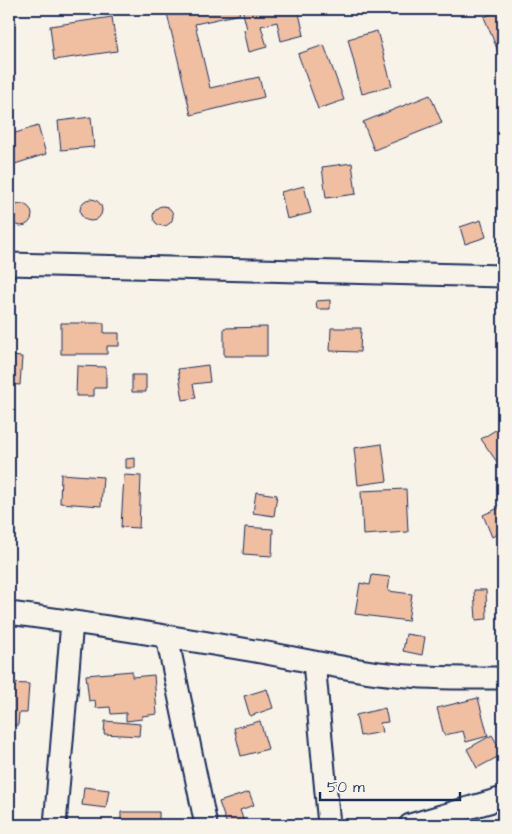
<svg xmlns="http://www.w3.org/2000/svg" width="512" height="834" viewBox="0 0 512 834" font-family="'Architects Daughter',sans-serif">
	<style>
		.building { fill: #f0bea1; stroke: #1b2f5e }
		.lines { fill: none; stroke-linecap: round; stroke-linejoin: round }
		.minor-casing { stroke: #1b2f5e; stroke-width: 25 }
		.minor { stroke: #f7f3e8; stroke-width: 21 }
	</style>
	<rect width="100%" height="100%" fill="#f7f3e8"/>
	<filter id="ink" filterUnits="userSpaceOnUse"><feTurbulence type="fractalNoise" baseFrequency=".02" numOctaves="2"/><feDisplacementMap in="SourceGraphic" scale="10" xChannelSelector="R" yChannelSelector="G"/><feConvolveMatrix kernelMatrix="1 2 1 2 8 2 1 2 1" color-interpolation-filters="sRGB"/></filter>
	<g filter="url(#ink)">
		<path class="building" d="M 166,9 L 238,9 L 240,14 L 195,24 L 210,88 L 259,77 L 264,97 L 191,115 Z
			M 242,9 L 298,9 L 304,35 L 281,41 L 277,22 L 261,26 L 267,47 L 249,52 L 244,30 L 247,29 Z
			M 503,9 L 503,54 L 500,56 L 484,17 Z
			M 112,17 L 117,51 L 54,60 L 50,26 Z
			M 377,31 L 392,86 L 362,94 L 348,39 Z
			M 324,45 L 344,100 L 318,109 L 298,54 Z
			M 430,95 L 442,123 L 374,150 L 363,122 Z
			M 91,117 L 94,147 L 61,150 L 58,121 Z
			M 38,126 L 46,154 L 15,164 L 9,142 L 9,135 Z
			M 352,163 L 356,194 L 326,198 L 322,167 Z
			M 304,186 L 311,213 L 287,219 L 281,192 Z
			M80 210a11 11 0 1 1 22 0a11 11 0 1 1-22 0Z
			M10 215a11 11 0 1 1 22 0a11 11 0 1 1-22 0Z
			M153 216a10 10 0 1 1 20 0a10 10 0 1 1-20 0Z
			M 481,220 L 486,237 L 465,244 L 460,227 Z
			M 330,300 L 330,309 L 317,309 L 316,301 Z
			M 61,323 L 104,323 L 104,333 L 119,333 L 119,346 L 107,346 L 107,354 L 61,354 Z
			M 267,327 L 267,356 L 224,356 L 224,328 Z
			M 331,328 L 361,328 L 360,352 L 330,351 Z
			M 9,356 L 22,357 L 20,385 L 9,384 Z
			M 208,365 L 210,382 L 193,384 L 196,398 L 183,400 L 178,369 Z
			M 77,366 L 106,367 L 106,388 L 94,388 L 94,396 L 76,396 Z
			M 132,375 L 146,375 L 146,392 L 132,392 Z
			M 502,426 L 503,428 L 503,458 L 497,462 L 481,439 Z
			M 382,444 L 387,481 L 358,485 L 354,448 Z
			M 135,458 L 135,468 L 126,468 L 126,459 Z
			M 61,474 L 103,477 L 101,506 L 60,503 Z
			M 124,475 L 141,476 L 139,528 L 121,527 Z
			M 406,489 L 408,532 L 363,535 L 361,491 Z
			M 256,492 L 277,495 L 274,516 L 253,513 Z
			M 503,506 L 503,532 L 492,537 L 483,515 Z
			M 245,527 L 273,529 L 272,556 L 243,554 Z
			M 372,575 L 390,577 L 388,591 L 412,594 L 408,621 L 355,614 L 360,583 L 370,585 Z
			M 474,590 L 486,590 L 487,619 L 476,620 Z
			M 406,634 L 425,637 L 422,655 L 403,651 Z
			M 132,671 L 132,677 L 154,675 L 157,714 L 142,716 L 142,719 L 126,721 L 126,713 L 111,714 L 110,707 L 96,708 L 95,700 L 89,701 L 86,675 Z
			M 9,683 L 29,684 L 27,713 L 19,713 L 18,725 L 9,725 Z
			M 267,689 L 273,708 L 250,716 L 244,696 Z
			M 478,698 L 488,736 L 466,742 L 463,731 L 444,735 L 437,708 Z
			M 385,708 L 388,722 L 380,723 L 382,732 L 360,736 L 356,715 Z
			M 105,721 L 140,724 L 139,736 L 104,734 Z
			M 260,721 L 268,749 L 241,756 L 234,728 Z
			M 492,735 L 503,754 L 477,768 L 467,749 Z
			M 84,787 L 109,790 L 106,808 L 82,805 Z
			M 249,792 L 254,805 L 240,810 L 245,825 L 227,825 L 219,802 Z
			M 9,797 L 13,797 L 13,811 L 9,811 Z
			M 121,812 L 159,812 L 159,825 L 121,825 Z"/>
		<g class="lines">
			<g class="minor-casing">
				<path id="minor" d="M 9,264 L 503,276
					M 9,613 C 85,623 161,635 237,648 C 290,656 343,670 397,675 C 433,679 468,678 503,678
					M 167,637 L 206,825
					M 314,662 L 329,825
					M 55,825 L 72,622
					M 410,825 L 503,798"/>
			</g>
			<use href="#minor" class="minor"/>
		</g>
	</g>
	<rect width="512" height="834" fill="none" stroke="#f7f3e8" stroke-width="30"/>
	<rect x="15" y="15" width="482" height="804" fill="none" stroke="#1b2f5e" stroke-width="2" filter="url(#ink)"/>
	<path d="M320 792v8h140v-8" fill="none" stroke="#1b2f5e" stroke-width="2.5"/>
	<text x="327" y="792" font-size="15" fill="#1b2f5e" stroke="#f7f3e8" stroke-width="4" paint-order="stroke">50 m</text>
</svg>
